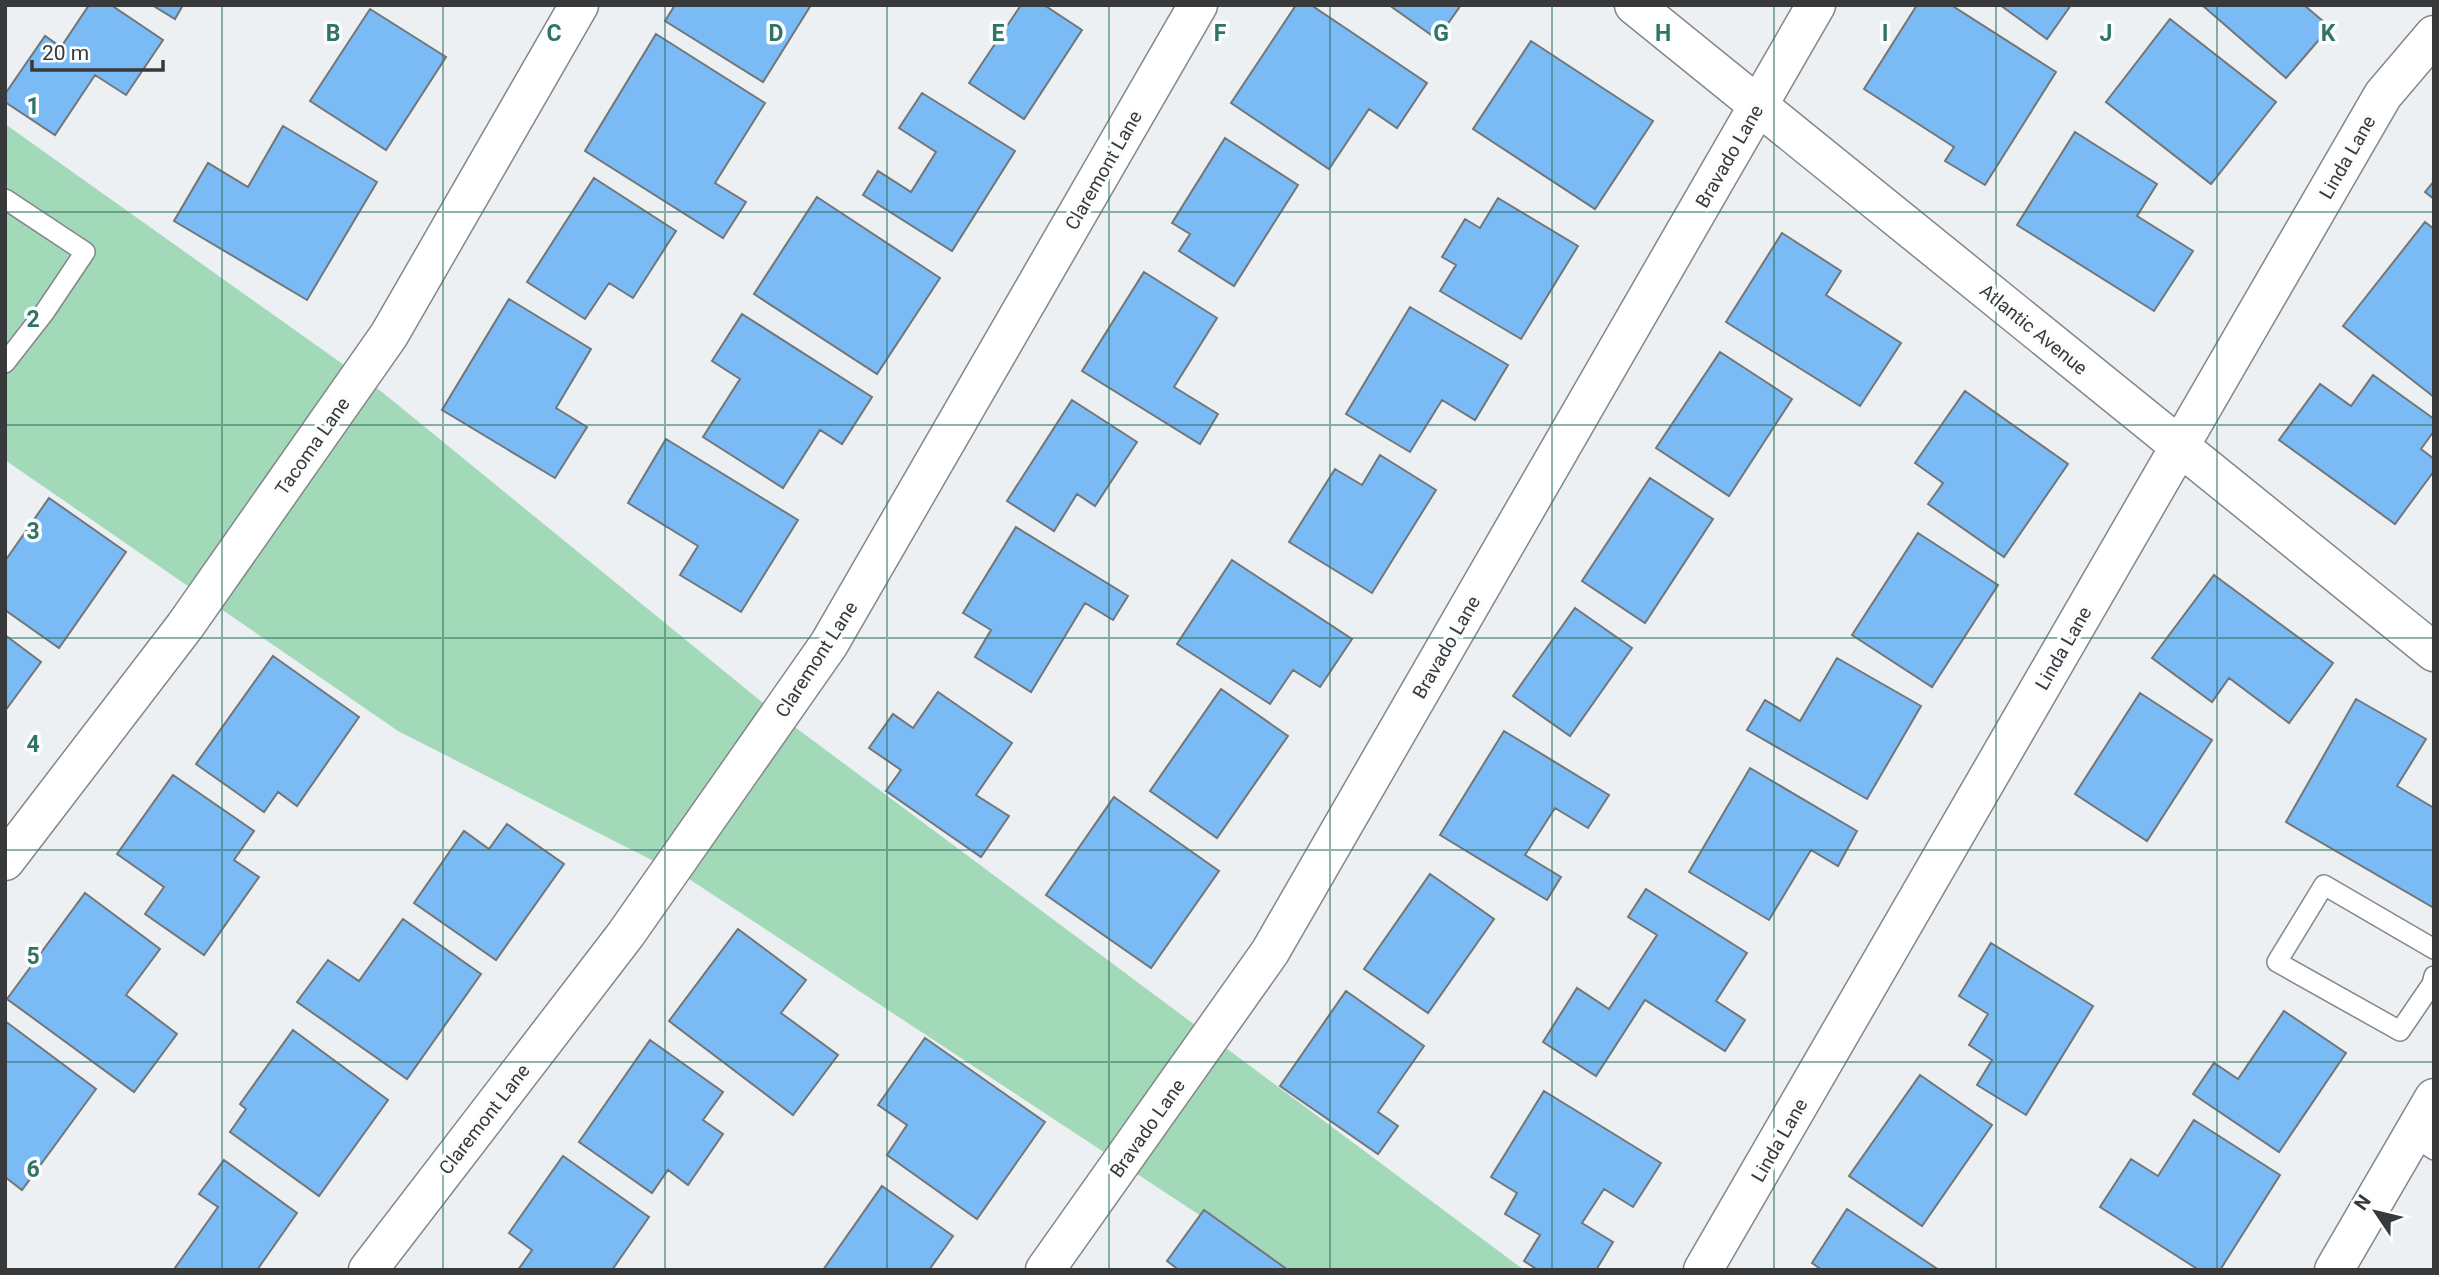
<svg xmlns="http://www.w3.org/2000/svg" width="2439" height="1275" viewBox="0 0 2439 1275" font-family="Roboto,sans-serif">
	<style>
		.green { fill: #a2d9b9 }
		.building { fill: #7abbf6; stroke: #737678; stroke-width: 2 }
		.lines { fill: none; stroke-linecap: round; stroke-linejoin: round }
		.lane-casing { stroke: #848689; stroke-width: 22 }
		.street-casing { stroke: #848689; stroke-width: 41 }
		.secondary-casing { stroke: #848689; stroke-width: 41 }
		.lane { stroke: #fff; stroke-width: 19 }
		.street { stroke: #fff; stroke-width: 38 }
		.secondary { stroke: #fff; stroke-width: 38 }
		.grid { fill: none; stroke: #317466; stroke-width: 2; stroke-opacity: 0.55 }
		.labels { text-anchor: middle; stroke-width: 7; stroke-linejoin: round; paint-order: stroke }
		.street-label { font-size: 19px; fill: #38393a; stroke: #fbfdff }
		.grid-label { font-size: 23px; text-anchor: middle; font-weight: bold; fill: #317466; stroke: #fbfdff; stroke-width: 7; stroke-linejoin: round; paint-order: stroke }
	</style>
	<rect width="100%" height="100%" fill="#edf0f3"/>
	<path class="green" d="M 5,124 L 382,392 L 768,707 L 1524,1270 L 1283,1270 L 689,879 L 398,731 L 5,460 Z"/>
	<path class="building" d="M 89,5 L 111,5 L 163,40 L 126,95 L 95,75 L 55,135 L 5,102 L 5,94 L 45,36 L 61,47 Z
		M 152,5 L 183,5 L 175,19 Z
		M 675,5 L 811,5 L 763,82 L 665,21 Z
		M 1021,5 L 1044,5 L 1082,30 L 1024,119 L 969,83 Z
		M 1296,5 L 1311,5 L 1427,83 L 1397,128 L 1369,109 L 1329,169 L 1231,103 Z
		M 1389,5 L 1461,5 L 1437,39 Z
		M 1917,5 L 1951,5 L 2056,72 L 1985,185 L 1945,161 L 1954,147 L 1864,89 Z
		M 2000,5 L 2071,5 L 2047,39 Z
		M 2202,5 L 2304,5 L 2330,27 L 2286,78 Z
		M 370,9 L 446,57 L 386,150 L 310,101 Z
		M 2170,19 L 2276,102 L 2211,184 L 2106,102 Z
		M 656,34 L 765,103 L 715,183 L 746,202 L 723,238 L 585,151 Z
		M 1531,41 L 1653,121 L 1595,209 L 1473,129 Z
		M 922,93 L 1015,151 L 952,251 L 863,195 L 878,171 L 911,192 L 936,152 L 899,128 Z
		M 283,126 L 377,182 L 307,300 L 174,221 L 208,163 L 248,187 Z
		M 2075,132 L 2157,184 L 2137,216 L 2193,251 L 2154,311 L 2017,225 Z
		M 1225,138 L 1298,185 L 1234,286 L 1179,251 L 1190,234 L 1172,223 Z
		M 594,178 L 676,231 L 633,298 L 609,283 L 585,319 L 527,282 Z
		M 2434,181 L 2434,199 L 2425,192 Z
		M 817,197 L 940,278 L 877,374 L 754,294 Z
		M 1498,198 L 1578,246 L 1521,339 L 1440,291 L 1456,265 L 1442,257 L 1465,219 L 1480,228 Z
		M 2425,222 L 2434,229 L 2434,397 L 2343,326 Z
		M 1782,233 L 1841,271 L 1826,295 L 1901,343 L 1860,406 L 1726,322 Z
		M 1144,272 L 1217,318 L 1174,387 L 1218,414 L 1200,444 L 1082,371 Z
		M 509,299 L 591,349 L 556,408 L 587,427 L 555,478 L 442,410 Z
		M 1410,307 L 1508,365 L 1475,420 L 1442,400 L 1410,452 L 1346,414 Z
		M 742,314 L 872,397 L 842,444 L 820,430 L 783,488 L 703,437 L 740,379 L 712,361 Z
		M 1720,352 L 1792,399 L 1729,496 L 1656,448 Z
		M 2373,375 L 2434,419 L 2434,431 L 2421,449 L 2434,459 L 2434,471 L 2395,524 L 2279,440 L 2320,384 L 2351,406 Z
		M 1965,391 L 2068,464 L 2004,557 L 1928,504 L 1943,483 L 1915,463 Z
		M 1072,400 L 1137,442 L 1095,506 L 1077,494 L 1054,531 L 1007,501 Z
		M 666,439 L 798,520 L 741,612 L 680,575 L 698,546 L 628,503 Z
		M 1380,455 L 1436,490 L 1372,593 L 1289,542 L 1335,469 L 1362,485 Z
		M 1650,478 L 1713,519 L 1645,623 L 1582,581 Z
		M 49,498 L 126,552 L 59,648 L 5,610 L 5,561 Z
		M 1016,527 L 1128,596 L 1113,620 L 1085,603 L 1031,692 L 975,657 L 991,630 L 963,613 Z
		M 1918,533 L 1998,585 L 1932,687 L 1852,635 Z
		M 1232,560 L 1352,639 L 1320,687 L 1293,670 L 1270,704 L 1177,644 Z
		M 2214,575 L 2333,663 L 2289,723 L 2229,678 L 2212,702 L 2152,658 Z
		M 1575,608 L 1632,648 L 1570,736 L 1513,696 Z
		M 5,635 L 41,662 L 5,711 Z
		M 273,656 L 359,717 L 297,806 L 278,792 L 264,812 L 196,764 Z
		M 1837,658 L 1921,706 L 1867,799 L 1747,730 L 1765,700 L 1800,721 Z
		M 1221,689 L 1288,736 L 1217,838 L 1150,791 Z
		M 938,692 L 1012,743 L 976,795 L 1009,816 L 981,857 L 886,791 L 901,770 L 869,748 L 893,714 L 913,728 Z
		M 2140,693 L 2212,740 L 2147,841 L 2075,794 Z
		M 2356,699 L 2426,739 L 2397,786 L 2434,808 L 2434,908 L 2286,822 Z
		M 1504,731 L 1609,795 L 1588,828 L 1555,808 L 1525,855 L 1561,877 L 1547,900 L 1440,835 Z
		M 1750,768 L 1857,831 L 1838,866 L 1811,850 L 1769,920 L 1689,872 Z
		M 173,775 L 254,831 L 234,860 L 259,877 L 204,955 L 145,914 L 164,887 L 117,854 Z
		M 1114,797 L 1219,871 L 1151,968 L 1046,895 Z
		M 507,824 L 564,864 L 496,960 L 414,903 L 464,831 L 489,849 Z
		M 1430,874 L 1494,919 L 1428,1013 L 1364,969 Z
		M 1646,889 L 1747,953 L 1716,1001 L 1745,1020 L 1725,1051 L 1645,1000 L 1596,1076 L 1543,1042 L 1577,988 L 1609,1009 L 1657,935 L 1628,917 Z
		M 85,893 L 160,949 L 126,995 L 177,1034 L 134,1092 L 7,999 Z
		M 403,919 L 481,974 L 407,1079 L 297,1002 L 328,960 L 359,981 Z
		M 738,929 L 806,980 L 781,1013 L 838,1055 L 793,1115 L 669,1021 Z
		M 1991,943 L 2093,1006 L 2026,1115 L 1977,1085 L 1992,1060 L 1969,1045 L 1988,1014 L 1959,996 Z
		M 1346,991 L 1424,1046 L 1378,1112 L 1398,1126 L 1378,1154 L 1280,1086 Z
		M 2284,1011 L 2346,1053 L 2279,1152 L 2193,1094 L 2214,1063 L 2238,1079 Z
		M 5,1021 L 96,1089 L 22,1190 L 5,1177 Z
		M 293,1030 L 388,1100 L 319,1196 L 230,1132 L 246,1109 L 240,1104 Z
		M 925,1038 L 1045,1122 L 977,1219 L 887,1155 L 907,1125 L 878,1105 Z
		M 650,1040 L 723,1092 L 703,1120 L 723,1134 L 688,1185 L 668,1170 L 652,1193 L 579,1142 Z
		M 1920,1075 L 1992,1125 L 1922,1226 L 1849,1176 Z
		M 1544,1091 L 1661,1163 L 1633,1207 L 1604,1189 L 1582,1223 L 1613,1242 L 1596,1270 L 1538,1270 L 1524,1261 L 1540,1235 L 1505,1214 L 1517,1193 L 1491,1177 Z
		M 2194,1120 L 2280,1175 L 2220,1270 L 2199,1270 L 2100,1207 L 2131,1159 L 2158,1176 Z
		M 563,1156 L 649,1217 L 612,1270 L 518,1270 L 532,1250 L 509,1233 Z
		M 224,1160 L 297,1213 L 257,1270 L 177,1270 L 175,1268 L 218,1207 L 199,1194 Z
		M 882,1186 L 953,1236 L 929,1270 L 823,1270 Z
		M 1847,1209 L 1939,1270 L 1822,1270 L 1812,1263 Z
		M 1204,1210 L 1288,1270 L 1179,1270 L 1167,1261 Z"/>
	<g class="lines">
		<g class="lane-casing">
			<path id="lane" d="M 5,199 L 85,252 L 44,313 L 5,363
				M 2434,949 L 2324,885 L 2277,962 L 2400,1031 L 2432,984 L 2434,976
				M 2412,1135 L 2434,1150"/>
		</g>
		<g class="street-casing">
			<path id="street" d="M 1634,5 L 2434,652
				M 5,861 L 185,626 L 389,335 L 579,5
				M 368,1270 L 626,934 L 829,644 L 1198,5
				M 1045,1270 L 1270,952 L 1816,5
				M 1703,1270 L 2383,95 L 2434,35"/>
		</g>
		<g class="secondary-casing">
			<path id="secondary" d="M 2334,1270 L 2434,1098"/>
		</g>
		<use href="#lane" class="lane"/>
		<use href="#street" class="street"/>
		<use href="#secondary" class="secondary"/>
	</g>
	<path class="grid" d="M 222,5 L 222,1270M 443,5 L 443,1270M 665,5 L 665,1270M 887,5 L 887,1270M 1109,5 L 1109,1270M 1330,5 L 1330,1270M 1552,5 L 1552,1270M 1774,5 L 1774,1270M 1996,5 L 1996,1270M 2217,5 L 2217,1270M 5,212 L 2434,212M 5,425 L 2434,425M 5,638 L 2434,638M 5,850 L 2434,850M 5,1062 L 2434,1062"/>
	<g class="labels">
		<g class="street-label">
			<text transform="translate(1729 156) rotate(-60)" y="7">Bravado Lane</text>
			<text transform="translate(2347 157) rotate(-60)" y="7">Linda Lane</text>
			<text transform="translate(1103 170) rotate(-60)" y="7">Claremont Lane</text>
			<text transform="translate(2034 329) rotate(39)" y="7">Atlantic Avenue</text>
			<text transform="translate(312 446) rotate(-55)" y="7">Tacoma Lane</text>
			<text transform="translate(1446 647) rotate(-60)" y="7">Bravado Lane</text>
			<text transform="translate(2063 648) rotate(-60)" y="7">Linda Lane</text>
			<text transform="translate(816 659) rotate(-57)" y="7">Claremont Lane</text>
			<text transform="translate(484 1119) rotate(-52)" y="7">Claremont Lane</text>
			<text transform="translate(1147 1128) rotate(-55)" y="7">Bravado Lane</text>
			<text transform="translate(1779 1140) rotate(-60)" y="7">Linda Lane</text>
		</g>
	</g>
	<g class="grid-label">
		<text x="333" y="41">B</text>
		<text x="554" y="41">C</text>
		<text x="776" y="41">D</text>
		<text x="998" y="41">E</text>
		<text x="1220" y="41">F</text>
		<text x="1441" y="41">G</text>
		<text x="1663" y="41">H</text>
		<text x="1885" y="41">I</text>
		<text x="2106" y="41">J</text>
		<text x="2328" y="41">K</text>
		<text x="33" y="114">1</text>
		<text x="33" y="327">2</text>
		<text x="33" y="539">3</text>
		<text x="33" y="752">4</text>
		<text x="33" y="964">5</text>
		<text x="33" y="1177">6</text>
	</g>
	<rect width="2439" height="1275" fill="none" stroke="#38393a" stroke-width="14"/>
	<g transform="translate(2376 1212) rotate(305)" stroke="#fbfdff" stroke-width="5" paint-order="stroke">
	<path d="M0-5L12 26L0 18L-12 26Z" fill="#38393a"/>
	<text y="-10" font-size="19" font-weight="bold" text-anchor="middle" fill="#38393a">N</text>
	</g>
	<path d="M32 60v10h131v-10" fill="none" stroke="#38393a" stroke-width="3.5"/>
	<text x="42" y="60" font-size="21" fill="#38393a" stroke="#fbfdff" stroke-width="5" paint-order="stroke">20 m</text>
</svg>
